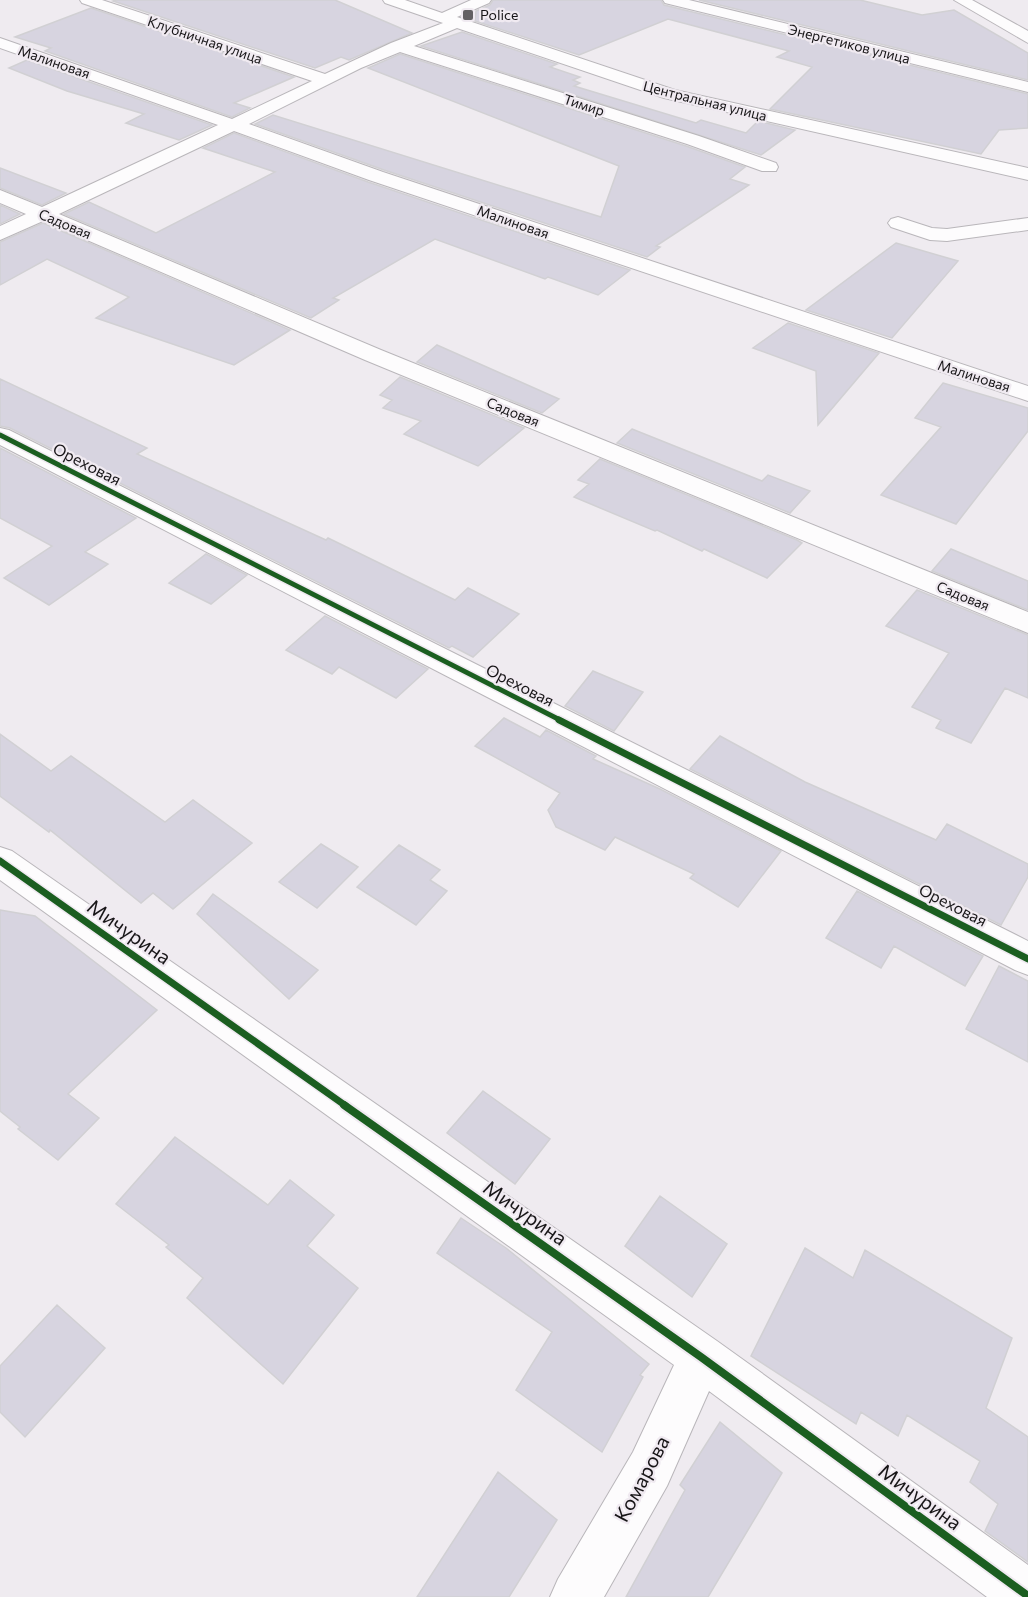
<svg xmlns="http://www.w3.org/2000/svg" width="1028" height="1597" viewBox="0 0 1028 1597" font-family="Commissioner,sans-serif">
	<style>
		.building { fill: #d7d4e0; stroke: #d1d0d3; stroke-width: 1.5 }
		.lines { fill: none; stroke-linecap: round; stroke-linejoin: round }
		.minor-casing { stroke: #b9b6ba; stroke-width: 2 }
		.tertiary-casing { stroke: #b9b6ba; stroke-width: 2 }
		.minor { fill: #fdfcfd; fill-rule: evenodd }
		.tertiary { fill: #fdfcfd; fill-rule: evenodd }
		.cycleway-far2-casing { stroke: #f0eaf1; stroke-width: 8 }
		.cycleway-far1-casing { stroke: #f0eaf1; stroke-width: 10 }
		.cycleway-casing { stroke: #f0eaf1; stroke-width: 12 }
		.cycleway-far2 { stroke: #1b5e20; stroke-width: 5 }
		.cycleway-far1 { stroke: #1b5e20; stroke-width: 7 }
		.cycleway { stroke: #1b5e20; stroke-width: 8 }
		.poi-dot { fill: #636063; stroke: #f0eaf1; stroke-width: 2 }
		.labels { text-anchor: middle; stroke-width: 4.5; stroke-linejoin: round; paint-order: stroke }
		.far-poi-label { font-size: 14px; fill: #171517; stroke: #f0eaf1; text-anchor: start }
		.far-street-label { font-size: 14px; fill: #171517; stroke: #f0eaf1 }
		.street-label { font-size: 16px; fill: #171517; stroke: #f0eaf1 }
		.near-street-label { font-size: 20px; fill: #171517; stroke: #f0eaf1 }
	</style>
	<rect width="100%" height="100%" fill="#efebf0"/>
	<path class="building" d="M 116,0 L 335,0 L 412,33 L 349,60 L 341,57 L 315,68 L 113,1 Z
		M 493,0 L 661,0 L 664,5 L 1028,94 L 1028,128 L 999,130 L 981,154 L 770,109 L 812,67 L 777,57 L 789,51 L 668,19 L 579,55 L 475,21 L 476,11 L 490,5 Z
		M 699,0 L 860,0 L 922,15 L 954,10 L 1028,53 L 1028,80 Z
		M 91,8 L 294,77 L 234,103 L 250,108 L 232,117 L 45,51 L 51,48 L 15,37 Z
		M 462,32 L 557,64 L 550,67 L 580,77 L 573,80 L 580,83 L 574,86 L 696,123 L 701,120 L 746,133 L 758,121 L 795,130 L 761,155 L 421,46 Z
		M 400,54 L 686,146 L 745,167 L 730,179 L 749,185 L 656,246 L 660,247 L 647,257 L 384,170 L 255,124 L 273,115 L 601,217 L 619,166 L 368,68 Z
		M 27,60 L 212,125 L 179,140 L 126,123 L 144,114 L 67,91 L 9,68 Z
		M 234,133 L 368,182 L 630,270 L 598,295 L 548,277 L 545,279 L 435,239 L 333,298 L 339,300 L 311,318 L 64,214 L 89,202 L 156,233 L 275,172 L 203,148 Z
		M 0,168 L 66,193 L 42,205 L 0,188 Z
		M 0,205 L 20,214 L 0,224 Z
		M 43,223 L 290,330 L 234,365 L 96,318 L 129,297 L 47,259 L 0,285 L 0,242 Z
		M 896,243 L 958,261 L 892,338 L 806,310 Z
		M 788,323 L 879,353 L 818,425 L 816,371 L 753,348 Z
		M 437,345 L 559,399 L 542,413 L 417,362 Z
		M 400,377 L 524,428 L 478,466 L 404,434 L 421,421 L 383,408 L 392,400 L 380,395 Z
		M 0,379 L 147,448 L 137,454 L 326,540 L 328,538 L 455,600 L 468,588 L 519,614 L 473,657 L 452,646 L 449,648 L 10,428 L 0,426 Z
		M 943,383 L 1028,408 L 1028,431 L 956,524 L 881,495 L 941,427 L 915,418 Z
		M 632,429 L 762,481 L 768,475 L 810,491 L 790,513 L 617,443 Z
		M 0,448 L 136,518 L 85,552 L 108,564 L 49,605 L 4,578 L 52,546 L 0,518 Z
		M 600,459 L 797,540 L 802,543 L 767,578 L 704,549 L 702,551 L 657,530 L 655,531 L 574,497 L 589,484 L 578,480 Z
		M 951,549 L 1028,581 L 1028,610 L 932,571 Z
		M 206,554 L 247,575 L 211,604 L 169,583 Z
		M 917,590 L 1028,635 L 1028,698 L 1005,688 L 971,743 L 936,728 L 941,720 L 912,707 L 949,653 L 886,626 Z
		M 325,616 L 428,669 L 396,698 L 339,667 L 332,674 L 286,650 Z
		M 593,671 L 643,692 L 614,731 L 565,706 Z
		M 504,718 L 540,737 L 546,730 L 596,756 L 593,759 L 660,789 L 781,851 L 738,907 L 690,878 L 694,874 L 615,837 L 605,850 L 556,827 L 548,810 L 560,793 L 475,746 Z
		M 0,734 L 51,771 L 71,756 L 165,822 L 193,800 L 252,843 L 173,909 L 153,893 L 141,903 L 50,830 L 49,832 L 0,796 Z
		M 720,736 L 805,782 L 936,840 L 947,824 L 1028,864 L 1028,877 L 1001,925 L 690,769 Z
		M 321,844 L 358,867 L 317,908 L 279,882 Z
		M 399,845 L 440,870 L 430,880 L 447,891 L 416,925 L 357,887 Z
		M 857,891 L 983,956 L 965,986 L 894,946 L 881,968 L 826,938 Z
		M 213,894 L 318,970 L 289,999 L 197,914 Z
		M 0,910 L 35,916 L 157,1010 L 68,1094 L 99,1118 L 58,1160 L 18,1129 L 20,1127 L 0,1111 Z
		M 999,966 L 1028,981 L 1028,1062 L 966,1029 Z
		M 483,1091 L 550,1139 L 515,1184 L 447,1133 Z
		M 175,1137 L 268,1205 L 290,1180 L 334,1215 L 307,1246 L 358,1288 L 283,1384 L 187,1298 L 203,1278 L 166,1247 L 169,1245 L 116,1204 Z
		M 660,1196 L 727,1244 L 692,1297 L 625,1246 Z
		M 461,1218 L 506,1248 L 649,1364 L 640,1375 L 643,1377 L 602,1452 L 516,1390 L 552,1332 L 437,1253 Z
		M 805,1248 L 853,1278 L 865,1250 L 1012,1338 L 986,1408 L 1028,1437 L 1028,1562 L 985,1531 L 998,1504 L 970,1482 L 980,1461 L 907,1415 L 898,1436 L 861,1412 L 856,1424 L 751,1356 Z
		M 57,1305 L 105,1348 L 25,1437 L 0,1412 L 0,1366 Z
		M 720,1422 L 782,1473 L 708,1597 L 626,1597 L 685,1490 L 680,1485 Z
		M 498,1472 L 557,1520 L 509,1597 L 417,1597 Z"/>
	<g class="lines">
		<g class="minor-casing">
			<path id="minor" d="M 80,0 L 102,0 L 325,74 L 391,43 L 443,23 L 385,3 L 383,0 L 405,0 L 442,13 L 471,0 L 491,0 L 489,3 L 457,17 L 675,90 L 1028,168 L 1028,180 L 664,98 L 457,28 L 414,46 L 699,136 L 776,163 L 778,167 L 776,171 L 762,171 L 687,144 L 400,52 L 361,68 L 249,124 L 383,172 L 1028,386 L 1028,401 L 369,180 L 234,131 L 59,214 L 381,350 L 1028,612 L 1028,633 L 365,360 L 43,221 L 0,240 L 0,226 L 26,214 L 0,203 L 0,190 L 42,207 L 218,125 L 0,48 L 0,38 L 232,119 L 312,81 L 82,3 Z
				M 663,0 L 689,0 L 1028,82 L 1028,92 L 665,3 Z
				M 898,217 L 932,228 L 947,229 L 1028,218 L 1028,230 L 947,241 L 930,240 L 891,227 L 888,223 L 891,219 Z
				M 0,428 L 9,430 L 1028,941 L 1028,975 L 1015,970 L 0,445 Z
				M 0,847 L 12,851 L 717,1341 L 1028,1565 L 1028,1597 L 987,1597 L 709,1391 L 667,1486 L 604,1597 L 550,1597 L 558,1579 L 633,1452 L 674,1365 L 0,880 Z"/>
		</g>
		<g class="tertiary-casing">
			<path id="tertiary" d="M 954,0 L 972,0 L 1028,31 L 1028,43 Z"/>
		</g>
		<use href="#minor" class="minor"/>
		<use href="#tertiary" class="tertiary"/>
		<g class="cycleway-far2-casing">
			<path id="cycleway-far2" d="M 0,435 L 562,721"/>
		</g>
		<g class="cycleway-far1-casing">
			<path id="cycleway-far1" d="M 559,720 L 1028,959
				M 0,861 L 346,1106"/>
		</g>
		<g class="cycleway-casing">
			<path id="cycleway" d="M 344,1105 L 701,1357 L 1028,1596"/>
		</g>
		<use href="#cycleway-far2" class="cycleway-far2"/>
		<use href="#cycleway-far1" class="cycleway-far1"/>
		<use href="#cycleway" class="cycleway"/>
	</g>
	<rect class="poi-dot" x="462" y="9" width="12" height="12" rx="3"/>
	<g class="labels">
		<g class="far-poi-label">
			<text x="480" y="20">Police</text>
		</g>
		<g class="far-street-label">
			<text transform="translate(205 40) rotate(19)" y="5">Клубничная улица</text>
			<text transform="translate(849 44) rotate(14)" y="5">Энергетиков улица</text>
			<text transform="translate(54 62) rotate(19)" y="5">Малиновая</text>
			<text transform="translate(705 101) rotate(14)" y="5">Центральная улица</text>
			<text transform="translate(584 105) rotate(18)" y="5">Тимир</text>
			<text transform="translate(513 222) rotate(19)" y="5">Малиновая</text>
			<text transform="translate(65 224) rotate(23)" y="5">Садовая</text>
			<text transform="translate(974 376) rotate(18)" y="5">Малиновая</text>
			<text transform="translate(513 412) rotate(22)" y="5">Садовая</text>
			<text transform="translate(963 596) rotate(22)" y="5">Садовая</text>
		</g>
		<g class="street-label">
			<text transform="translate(87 464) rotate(27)" y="6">Ореховая</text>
			<text transform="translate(520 685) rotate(27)" y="6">Ореховая</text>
			<text transform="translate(953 905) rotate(27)" y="6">Ореховая</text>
		</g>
		<g class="near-street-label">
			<text transform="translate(129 932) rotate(35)" y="7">Мичурина</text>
			<text transform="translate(525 1213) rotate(35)" y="7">Мичурина</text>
			<text transform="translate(642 1479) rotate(-62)" y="7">Комарова</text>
			<text transform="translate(920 1497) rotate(36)" y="7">Мичурина</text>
		</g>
	</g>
</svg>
